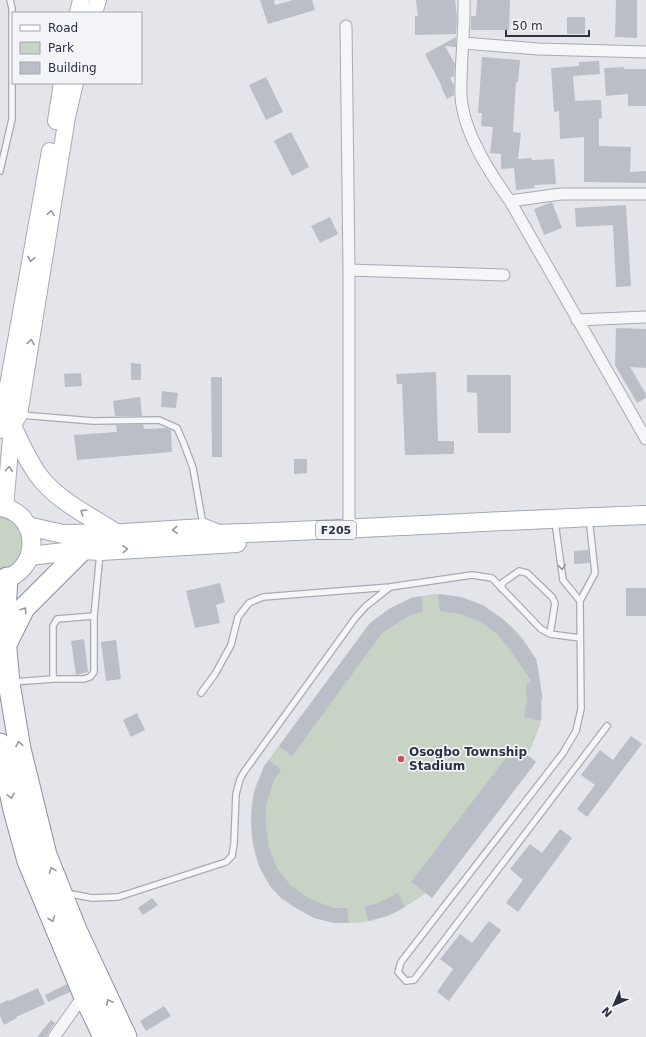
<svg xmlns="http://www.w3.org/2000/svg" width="646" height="1037" viewBox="0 0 646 1037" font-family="'DejaVu Sans',sans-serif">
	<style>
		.green { fill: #c7d3c4 }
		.building { fill: #babec7 }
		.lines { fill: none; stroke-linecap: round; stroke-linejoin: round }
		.lane-casing { stroke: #a8abb4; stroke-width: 8 }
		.street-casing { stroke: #a8abb4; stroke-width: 13 }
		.secondary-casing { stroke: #a8abb4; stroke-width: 18 }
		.primary-casing { stroke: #a2a8b5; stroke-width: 20 }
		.highway-casing { stroke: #8b91a0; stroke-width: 23 }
		.lane { stroke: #f5f6f8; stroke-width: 5.5 }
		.street { stroke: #f5f6f8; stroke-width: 11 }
		.secondary { stroke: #fff; stroke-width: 16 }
		.primary { stroke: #fff; stroke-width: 18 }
		.highway { stroke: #fff; stroke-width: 21 }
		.oneway { stroke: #9598a0 }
		.oneway2 { stroke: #90949c }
		.poi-dot { fill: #c84f56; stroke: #f2f4f7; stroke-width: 1.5 }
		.labels { text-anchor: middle; stroke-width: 3.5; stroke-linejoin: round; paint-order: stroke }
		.shield { fill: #f2f4f7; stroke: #676c78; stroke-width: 1 }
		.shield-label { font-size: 11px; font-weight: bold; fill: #2b3141 }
		.poi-label { font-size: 12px; font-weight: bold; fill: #2b3141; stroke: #f2f4f7; text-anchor: start }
	</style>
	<rect width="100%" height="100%" fill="#e3e5ea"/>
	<path class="green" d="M 0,512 L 10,515 L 27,539 L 16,565 L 0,572 Z
		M 435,594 C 444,595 453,595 462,598 C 492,606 521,630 535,658 C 541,669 543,709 541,721 C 538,733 532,744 528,755 L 536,762 L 432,898 L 426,893 C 409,905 392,916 371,921 C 348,925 325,923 303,912 C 296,908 289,904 283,899 C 253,876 247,830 253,795 C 255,785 261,775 264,766 L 370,623 L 389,609 L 411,598 Z"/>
	<path class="building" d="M 260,0 L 274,0 L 275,5 L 293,0 L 312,0 L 315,10 L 268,24 Z
		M 416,0 L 455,0 L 457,16 L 456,34 L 415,35 L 415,16 L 418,16 Z
		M 477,0 L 510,0 L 509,30 L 471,30 L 471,16 L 476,16 Z
		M 616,0 L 637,0 L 637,38 L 615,37 Z
		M 567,17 L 585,17 L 585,34 L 567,34 Z
		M 456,37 L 456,47 L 445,46 L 455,64 L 454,76 L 450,78 L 454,85 L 454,95 L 447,99 L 441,87 L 442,87 L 425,54 Z
		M 482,57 L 520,60 L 518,82 L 516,82 L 513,132 L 521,133 L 518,159 L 531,158 L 532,160 L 554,159 L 556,184 L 534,185 L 535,188 L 516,190 L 514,168 L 501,169 L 501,154 L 490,153 L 493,127 L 481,126 L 482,113 L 478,113 Z
		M 599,61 L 600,74 L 573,76 L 575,101 L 601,100 L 602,118 L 599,119 L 599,146 L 631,147 L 630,172 L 646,171 L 646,183 L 584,182 L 584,137 L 560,139 L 559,111 L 554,112 L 551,68 L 579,66 L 579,62 Z
		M 624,67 L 624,69 L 646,69 L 646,106 L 628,106 L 628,94 L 606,96 L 604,68 Z
		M 266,77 L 283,112 L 266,120 L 249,85 Z
		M 291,132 L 309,167 L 292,176 L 274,141 Z
		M 552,202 L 562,228 L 544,235 L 534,209 Z
		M 626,205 L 631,286 L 616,287 L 613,225 L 576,227 L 575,208 Z
		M 330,217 L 338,234 L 320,243 L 311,226 Z
		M 616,328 L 646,329 L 646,368 L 630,367 L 646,394 L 646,398 L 637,403 L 615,365 Z
		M 131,363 L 141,364 L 141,380 L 131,380 Z
		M 436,372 L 438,441 L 454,441 L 454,454 L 405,455 L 402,384 L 397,384 L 396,374 Z
		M 81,373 L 82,386 L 65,387 L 64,374 Z
		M 467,375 L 511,375 L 511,433 L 478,433 L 477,393 L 467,392 Z
		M 211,377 L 222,377 L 222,457 L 212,457 Z
		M 162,391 L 178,393 L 176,408 L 161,407 Z
		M 140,397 L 142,416 L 115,416 L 113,401 Z
		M 143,424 L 144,429 L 166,428 L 171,430 L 172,452 L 77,460 L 74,435 L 117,432 L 116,425 Z
		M 294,459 L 307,459 L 307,473 L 294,474 Z
		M 588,550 L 590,563 L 574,564 L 574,551 Z
		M 220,583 L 225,602 L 216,605 L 220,623 L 195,628 L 186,591 Z
		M 626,588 L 646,588 L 646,616 L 626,616 Z
		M 438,594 L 461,597 L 483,605 L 504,620 L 520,636 L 536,659 L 543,700 L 541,697 L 541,721 L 524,717 L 527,700 L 526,684 L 532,682 L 510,650 L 497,634 L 481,622 L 460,614 L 440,611 Z
		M 421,596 L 423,612 L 411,615 L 383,632 L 292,756 L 279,746 L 370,623 L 389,609 L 411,598 Z
		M 84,639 L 88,672 L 76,675 L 71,641 Z
		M 116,640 L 121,679 L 106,681 L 101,642 Z
		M 137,713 L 145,730 L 131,737 L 123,720 Z
		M 631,736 L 642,744 L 587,817 L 577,809 L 595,785 L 581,775 L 600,750 L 613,760 Z
		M 515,746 L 536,762 L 432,898 L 411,882 Z
		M 269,760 L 281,770 L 274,780 L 266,805 L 266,820 L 265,820 L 269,848 L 277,868 L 291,886 L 312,900 L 334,908 L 347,908 L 349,923 L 334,923 L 314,918 L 293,906 L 281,898 L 271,887 L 259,866 L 253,843 L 251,818 L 254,793 L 264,766 Z
		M 560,829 L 572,838 L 518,912 L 506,903 L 523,880 L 510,869 L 530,844 L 542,853 Z
		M 398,893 L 405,907 L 390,915 L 368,921 L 365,906 L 376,904 Z
		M 152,898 L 158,905 L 143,915 L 138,908 Z
		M 489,921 L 501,930 L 449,1001 L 437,992 L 453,969 L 440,959 L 460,934 L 472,943 Z
		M 67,984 L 70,992 L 48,1002 L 45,995 Z
		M 38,988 L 45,1004 L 16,1017 L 17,1018 L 4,1025 L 0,1016 L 0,1004 L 8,1000 L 9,1001 Z
		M 164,1006 L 171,1016 L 146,1031 L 140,1021 Z
		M 51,1020 L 55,1023 L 48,1033 L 47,1037 L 37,1037 Z"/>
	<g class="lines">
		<g class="lane-casing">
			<path id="lane" d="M 0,171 L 12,119 L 12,8 L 10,0
				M 21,415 L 93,421 L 159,420 L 177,428 L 184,444 L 193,468 L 203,525
				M 556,529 L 563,580 L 580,601 L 595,573 L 590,527
				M 502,589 L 502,583 L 519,571 L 527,573 L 552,597 L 555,603 L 550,634
				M 580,601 L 581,709 L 576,731 L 563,753 L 401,962 L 398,972 L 406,981 L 414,980 L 607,726
				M 53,679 L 53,626 L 57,619 L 94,616
				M 13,682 L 53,679 L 84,679 L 90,677 L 94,672 L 94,616 L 100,553
				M 201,693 L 215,674 L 231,645 L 238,617 L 249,603 L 263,597 L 390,587
				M 66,893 L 92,898 L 118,897 L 226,862 L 232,856 L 234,844 L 236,794 L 240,779 L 244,772 L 356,617 L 366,606 L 390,587 L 472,575 L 492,578 L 541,629 L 550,634 L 580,638"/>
		</g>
		<g class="street-casing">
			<path id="street" d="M 464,0 C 465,32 460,64 461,96 C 463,132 489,172 510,201 L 646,439
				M 346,26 L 349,270 L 349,529
				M 463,43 L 538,49 L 646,52
				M 510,201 L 561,194 L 646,194
				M 349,270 L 504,275
				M 577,320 L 646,317
				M 54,1037 L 84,995"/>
		</g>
		<g class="secondary-casing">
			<path id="secondary" d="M 78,13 L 81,0
				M 94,13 L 98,0
				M 56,121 L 62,83
				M 0,430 L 50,151
				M 5,508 L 12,426 L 19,415 L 67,117 L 75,83"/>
		</g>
		<g class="primary-casing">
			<path id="primary" d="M 12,426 C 21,444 29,465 43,481 C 62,503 91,517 116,533
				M 0,507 C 42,513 42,573 0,580
				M 27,526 L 63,534 L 124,533 L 204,528 L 219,534 C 362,529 504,520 646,515
				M 30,556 L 82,550 L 101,551 L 237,543"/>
		</g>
		<g class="highway-casing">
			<path id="highway" d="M 7,578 L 4,627 L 9,683 L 20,749 L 46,855 L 76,930 L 126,1037
				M 7,642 L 24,608 L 82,550
				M 0,744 L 14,810 L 28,861 L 84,995 L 104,1037"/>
		</g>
		<use href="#lane" class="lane"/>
		<use href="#street" class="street"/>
		<use href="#secondary" class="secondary"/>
		<use href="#primary" class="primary"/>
		<use href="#highway" class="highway"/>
	</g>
	<defs><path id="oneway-chevron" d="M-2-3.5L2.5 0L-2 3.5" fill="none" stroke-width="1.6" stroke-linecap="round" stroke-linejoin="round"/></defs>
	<g class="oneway">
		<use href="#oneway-chevron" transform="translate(51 213) rotate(-81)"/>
		<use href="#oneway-chevron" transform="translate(31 259) rotate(100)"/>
		<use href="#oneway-chevron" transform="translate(31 342) rotate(-81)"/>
		<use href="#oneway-chevron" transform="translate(9 469) rotate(-85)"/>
		<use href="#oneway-chevron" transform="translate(83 512) rotate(-147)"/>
		<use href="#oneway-chevron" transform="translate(175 530) rotate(176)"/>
		<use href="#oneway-chevron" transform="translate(125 549) rotate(-3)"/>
		<use href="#oneway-chevron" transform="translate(24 610) rotate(-57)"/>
		<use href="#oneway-chevron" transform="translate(19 744) rotate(-100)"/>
		<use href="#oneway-chevron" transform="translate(11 796) rotate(78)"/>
		<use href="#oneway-chevron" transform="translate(52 870) rotate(-111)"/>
		<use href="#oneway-chevron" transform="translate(52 919) rotate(68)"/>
		<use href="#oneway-chevron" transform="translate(109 1002) rotate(-115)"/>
	</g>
	<use class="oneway2" href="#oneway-chevron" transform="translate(562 567) rotate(82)"/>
	<circle class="poi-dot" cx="401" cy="759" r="4"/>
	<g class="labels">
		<rect class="shield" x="316" y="521" width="40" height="18" rx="3"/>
		<g class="shield-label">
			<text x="336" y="534">F205</text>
		</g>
		<g class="poi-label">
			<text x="409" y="756">Osogbo Township<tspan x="409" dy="14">Stadium</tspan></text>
		</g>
	</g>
	<rect x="12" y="12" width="130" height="72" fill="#f2f4f7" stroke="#a2a6ae"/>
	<rect x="20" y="25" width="20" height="6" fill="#ffffff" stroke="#a2a6ae"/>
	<text x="48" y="32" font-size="12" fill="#2b3141">Road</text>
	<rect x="20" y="42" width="20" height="12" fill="#c7d3c4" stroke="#a2a6ae"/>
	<text x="48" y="52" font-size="12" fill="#2b3141">Park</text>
	<rect x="20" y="62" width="20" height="12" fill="#babec7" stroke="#a2a6ae"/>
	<text x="48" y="72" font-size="12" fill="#2b3141">Building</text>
	<g transform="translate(614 1005) rotate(225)" stroke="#f2f4f7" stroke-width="3" paint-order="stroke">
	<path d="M0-3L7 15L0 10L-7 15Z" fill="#2b3141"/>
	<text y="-6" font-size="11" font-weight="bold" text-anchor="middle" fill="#2b3141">N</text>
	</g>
	<path d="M506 30v6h83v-6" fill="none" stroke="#2b3141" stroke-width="2"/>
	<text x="512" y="30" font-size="12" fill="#2b3141" stroke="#f2f4f7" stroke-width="3" paint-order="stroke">50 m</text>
</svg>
